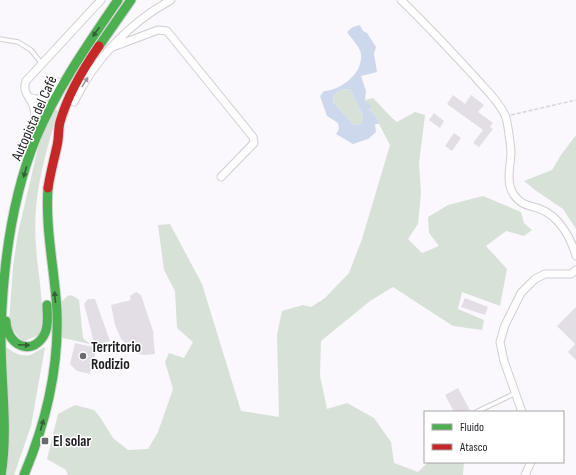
<svg xmlns="http://www.w3.org/2000/svg" width="576" height="475" viewBox="0 0 576 475" font-family="'Sofia Sans Condensed',sans-serif">
	<style>
		.green { fill: #d7e1d7 }
		.water { fill: #ced8ec; fill-rule: evenodd }
		.building { fill: #e3dee5 }
		.lines { fill: none; stroke-linecap: round; stroke-linejoin: round }
		.lane-casing { stroke: #d1ced4; stroke-width: 5.5 }
		.street-casing { stroke: #d1ced4; stroke-width: 9 }
		.fast-casing { stroke: #d5d3d7; stroke-width: 11 }
		.jam-casing { stroke: #d5d3d7; stroke-width: 11 }
		.path { stroke: #d6d6d8; stroke-width: 1.5; stroke-dasharray: 4 2; stroke-linecap: butt }
		.lane { stroke: #fefeff; stroke-width: 3.5 }
		.street { stroke: #fefeff; stroke-width: 7 }
		.fast { stroke: #4caf50; stroke-width: 9 }
		.jam { stroke: #c62828; stroke-width: 9 }
		.oneway { fill: #345f37 }
		.oneway2 { fill: #9a999c }
		.poi-dot { fill: #6c696f; stroke: #fff; stroke-width: 1.5 }
		.labels { text-anchor: middle; stroke-width: 3; stroke-linejoin: round; paint-order: stroke }
		.street-label { font-size: 15px; fill: #201d23; stroke: #fff }
		.poi-label { font-size: 15px; font-weight: bold; fill: #201d23; stroke: #fff; text-anchor: start }
	</style>
	<rect width="100%" height="100%" fill="#faf7fd"/>
	<path class="green" d="M 349,89 C 352,92 361,111 363,116 C 363,118 362,121 362,123 L 359,125 L 353,124 L 333,102 L 334,95 L 340,90 Z
		M 373,98 L 392,118 L 397,122 L 415,112 L 425,115 L 419,163 L 421,193 L 418,224 L 408,239 L 422,253 L 439,246 L 429,233 L 428,217 L 448,205 L 483,196 L 521,212 L 524,223 L 532,230 L 524,236 L 506,231 L 486,246 L 507,269 L 500,306 L 462,292 L 458,309 L 484,320 L 482,330 L 453,326 L 393,287 L 370,301 L 321,341 L 320,376 L 327,409 L 347,403 L 374,418 L 391,442 L 394,463 L 418,472 L 428,462 L 464,462 L 463,475 L 68,475 L 66,470 L 47,459 L 58,414 L 75,405 L 94,410 L 100,417 L 113,438 L 128,450 L 148,449 L 158,432 L 173,389 L 165,362 L 169,353 L 184,358 L 193,342 L 177,328 L 175,291 L 164,270 L 158,225 L 170,224 L 202,284 L 241,411 L 279,417 L 277,335 L 282,311 L 303,305 L 311,307 L 325,298 L 349,273 L 362,239 L 390,145 L 379,124 L 376,116 L 369,109 L 371,106 L 365,100 Z
		M 53,108 L 58,111 C 49,142 39,174 36,207 C 35,219 35,234 36,246 C 37,269 47,316 39,335 L 22,342 L 9,324 L 13,266 L 18,233 L 40,139 Z
		M 576,135 L 576,229 L 563,209 L 535,190 L 524,181 L 552,170 L 561,155 Z
		M 70,295 L 75,297 L 79,300 L 83,338 L 90,344 L 59,337 C 59,323 54,302 70,295 Z
		M 6,347 C 12,352 21,357 30,355 C 35,353 40,349 45,347 L 31,426 L 14,475 L 5,475 Z"/>
	<path class="water" d="M 360,25 L 363,31 L 367,33 L 376,47 L 374,54 L 377,72 L 361,76 L 366,91 L 365,100 L 372,106 L 369,109 L 376,116 L 379,124 L 375,124 L 376,132 L 368,139 L 353,144 L 336,134 L 339,129 L 338,123 L 327,116 L 320,96 L 324,91 C 342,90 363,73 361,54 C 360,47 351,38 347,32 L 353,27 ZM 349,89 C 352,92 361,111 363,116 C 363,118 362,121 362,123 L 359,125 L 353,124 L 333,102 L 334,95 L 340,90 Z"/>
	<path class="building" d="M 453,95 L 465,104 L 471,95 L 484,105 L 478,112 L 493,123 L 490,127 L 493,129 L 479,147 L 473,143 L 483,130 L 447,104 Z
		M 434,113 L 444,121 L 440,128 L 429,120 Z
		M 454,133 L 461,138 L 452,151 L 445,146 Z
		M 136,292 L 141,295 L 154,334 L 153,334 L 155,354 L 144,355 L 138,354 L 121,339 L 115,325 L 111,305 L 131,300 L 130,296 Z
		M 465,298 L 488,307 L 485,315 L 461,307 Z
		M 88,299 L 95,299 L 110,341 L 95,346 L 84,304 Z
		M 576,307 L 576,360 L 568,352 L 575,344 L 557,326 Z
		M 75,343 L 97,348 L 90,374 L 77,371 L 70,364 Z
		M 458,388 L 471,412 L 454,412 L 445,395 Z"/>
	<g class="lines">
		<g class="lane-casing">
			<path id="lane" d="M 0,39 L 18,42 L 31,50 L 42,64
				M 476,412 L 516,393"/>
		</g>
		<g class="street-casing">
			<path id="street" d="M 401,0 C 427,25 451,51 475,77 C 485,89 498,100 505,115 C 508,121 510,143 511,151 C 511,165 505,182 514,195 C 522,206 529,205 540,209 C 559,216 571,238 576,256
				M 110,48 L 158,30 L 167,31 L 253,137 L 254,143 L 221,177
				M 29,97 C 43,104 50,92 58,82
				M 74,102 C 95,59 129,23 171,0
				M 33,132 C 35,122 36,115 33,105 C 29,96 22,92 26,81 L 101,0
				M 522,412 L 504,361 L 500,342 L 505,325 L 521,293 L 535,279 L 545,274 L 571,274 L 576,270
				M 525,475 L 531,462"/>
		</g>
		<g class="fast-casing">
			<path id="fast" d="M 99,46 L 131,0
				M 6,321 C 7,347 34,357 45,333 C 49,324 47,314 47,305
				M 1,475 C 9,429 0,377 1,330 C 3,265 11,199 36,138 C 57,88 88,44 118,0
				M 24,475 C 46,423 59,369 57,312 C 55,271 45,230 48,188"/>
		</g>
		<g class="jam-casing">
			<path id="jam" d="M 48,188 C 50,174 54,160 57,146 C 59,138 58,130 60,122 C 68,94 83,69 99,46"/>
		</g>
		<path class="path" d="M 511,115 L 576,100"/>
		<use href="#lane" class="lane"/>
		<use href="#street" class="street"/>
		<use href="#fast" class="fast"/>
		<use href="#jam" class="jam"/>
	</g>
	<defs><path id="oneway-solid" d="M-6-.8H1V-3.2L6.5 0L1 3.2V.8H-6Z"/></defs>
	<g class="oneway">
		<use href="#oneway-solid" transform="translate(96 32) rotate(125)"/>
		<use href="#oneway-solid" transform="translate(25 172) rotate(106)"/>
		<use href="#oneway-solid" transform="translate(55 297) rotate(-95)"/>
		<use href="#oneway-solid" transform="translate(24 345) rotate(3)"/>
		<use href="#oneway-solid" transform="translate(42 425) rotate(-74)"/>
	</g>
	<use class="oneway2" href="#oneway-solid" transform="translate(85 82) rotate(-59)"/>
	<g class="poi-dot">
		<circle cx="83" cy="356" r="4"/>
		<rect x="41" y="437" width="8" height="8" rx="2"/>
	</g>
	<g class="labels">
		<g class="street-label">
			<text transform="translate(34 118) rotate(-66)" y="5">Autopista del Café</text>
		</g>
		<g class="poi-label">
			<text x="91" y="352">Territorio<tspan x="91" dy="17">Rodizio</tspan></text>
			<text x="53" y="446">El solar</text>
		</g>
	</g>
	<rect x="424" y="411" width="140" height="52" fill="#ffffff" stroke="#a6a5a7"/>
	<rect x="432" y="424" width="20" height="6" fill="#4caf50" stroke="#a6a5a7"/>
	<text x="460" y="431" font-size="12" fill="#201d23">Fluido</text>
	<rect x="432" y="444" width="20" height="6" fill="#c62828" stroke="#a6a5a7"/>
	<text x="460" y="451" font-size="12" fill="#201d23">Atasco</text>
</svg>
